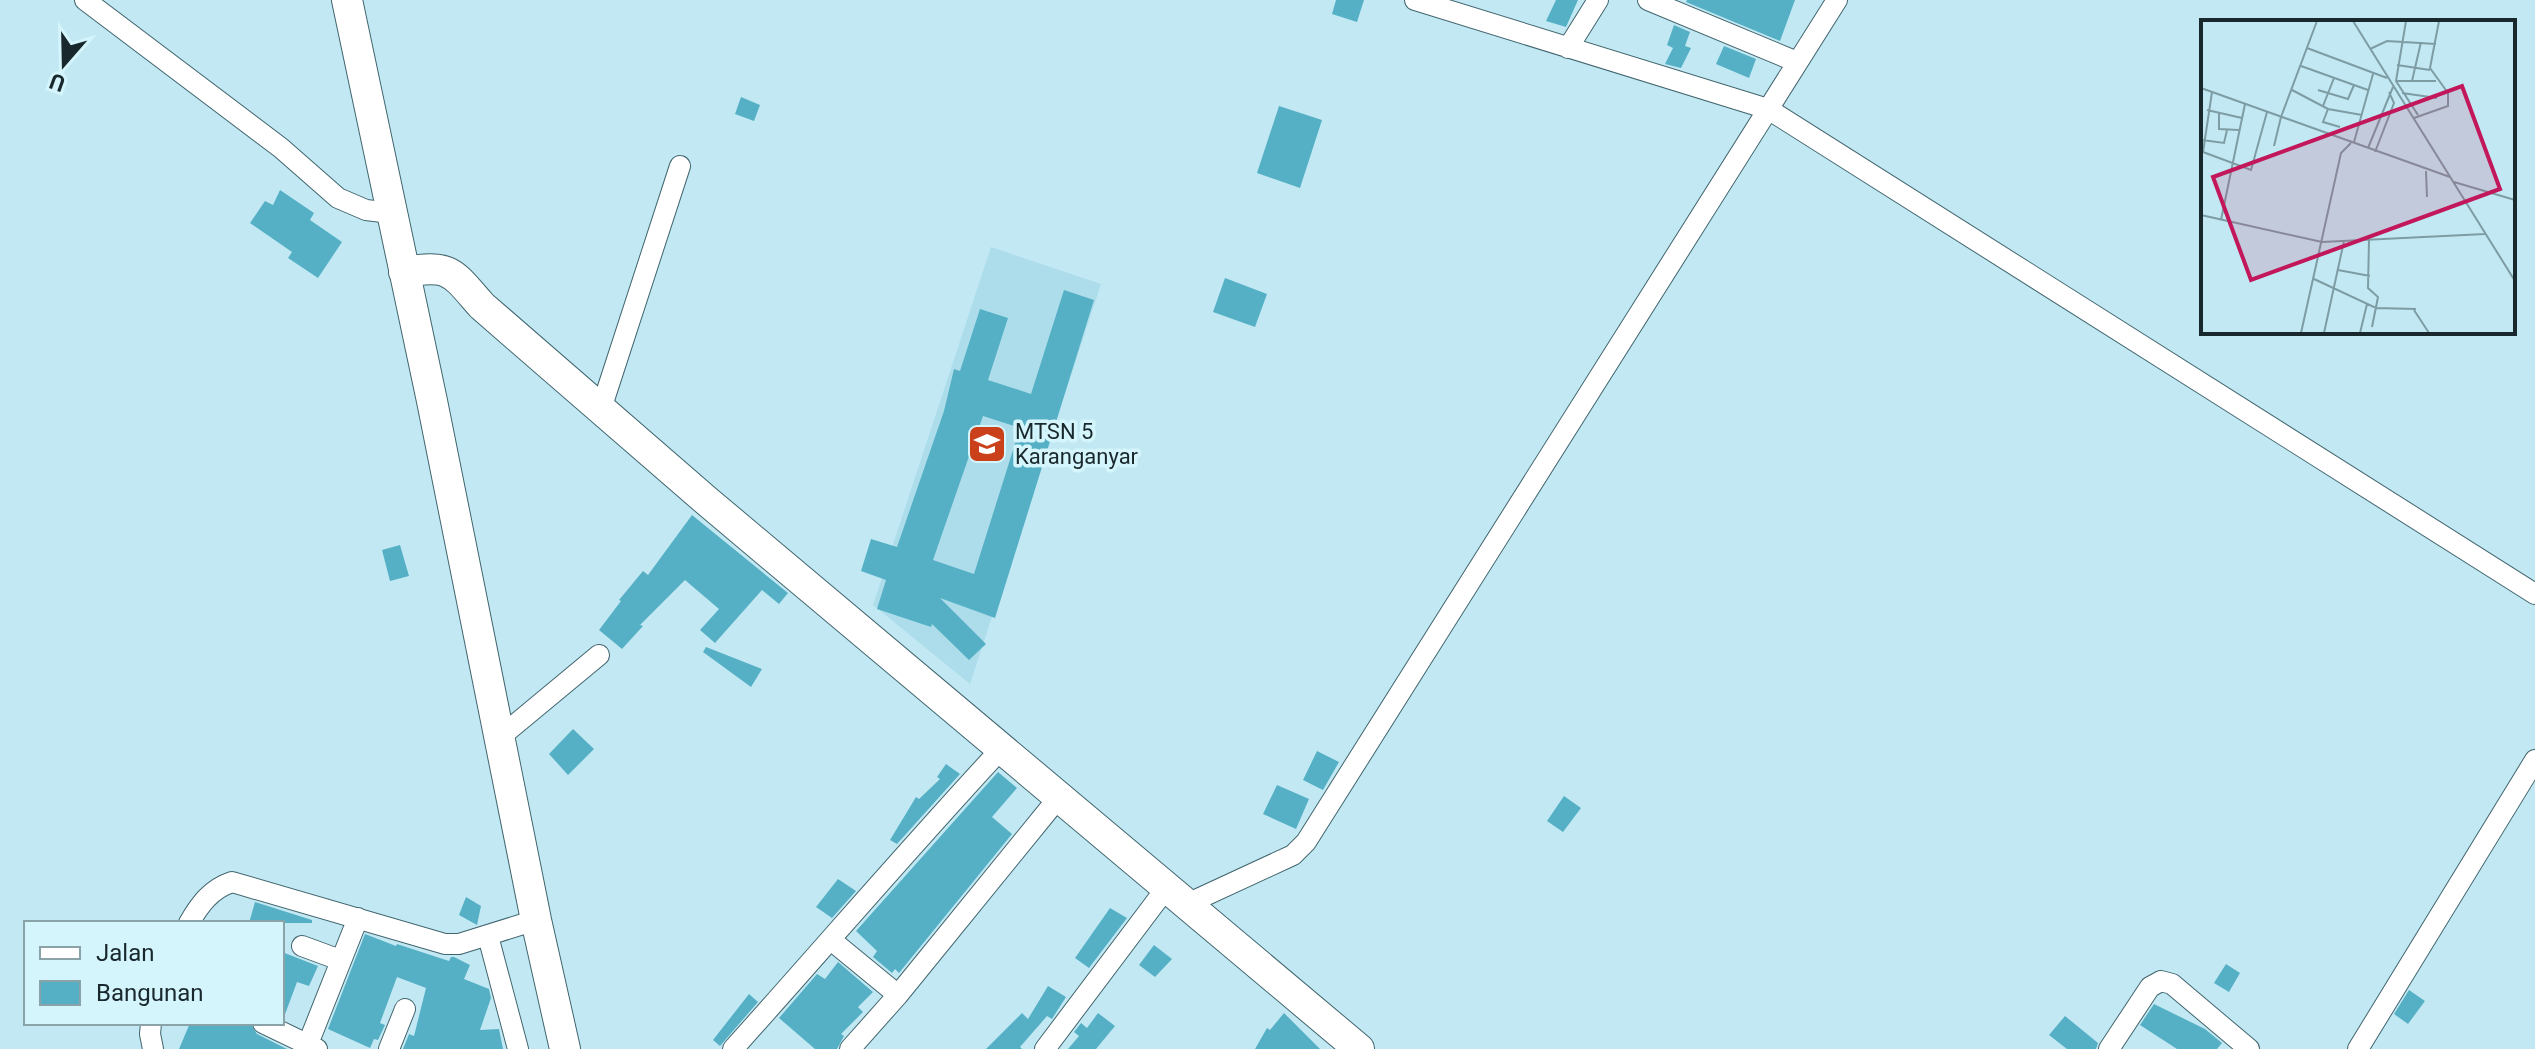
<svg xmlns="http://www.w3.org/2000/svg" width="2535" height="1049" viewBox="0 0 2535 1049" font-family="Roboto,sans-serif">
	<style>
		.built { fill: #adddea }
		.building { fill: #55b0c6; fill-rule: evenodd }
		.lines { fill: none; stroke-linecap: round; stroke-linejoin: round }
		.street-casing { stroke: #41656e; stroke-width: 22 }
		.secondary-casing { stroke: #41656e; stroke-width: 32 }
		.street { stroke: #fff; stroke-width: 20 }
		.secondary { stroke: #fff; stroke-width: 30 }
		.labels { text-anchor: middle; stroke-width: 7; stroke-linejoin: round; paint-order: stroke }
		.poi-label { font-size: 22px; fill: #19282c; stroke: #d5f5fd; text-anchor: start }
		.inset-road { fill: none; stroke: #7e9ca3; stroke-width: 2 }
		.view { fill: #c2185b; fill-opacity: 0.15; stroke: #c2185b; stroke-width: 4 }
		.inset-edge { fill: none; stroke: #19282c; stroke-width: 4 }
	</style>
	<rect width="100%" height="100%" fill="#c2e9f3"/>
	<path class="built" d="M 991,247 L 1101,284 L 970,684 L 873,605 Z"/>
	<path class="building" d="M 1336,0 L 1364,0 L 1357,22 L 1332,14 Z
		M 1556,0 L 1578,0 L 1566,27 L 1546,21 Z
		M 1687,0 L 1795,0 L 1780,41 L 1686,2 Z
		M 1674,25 L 1690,32 L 1685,46 L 1691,48 L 1681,68 L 1665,64 L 1673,48 L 1667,45 Z
		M 1724,46 L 1756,59 L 1749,78 L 1716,64 Z
		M 741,97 L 760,105 L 754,121 L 735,114 Z
		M 1279,106 L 1322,120 L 1300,188 L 1257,173 Z
		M 280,190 L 314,213 L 310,220 L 342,242 L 318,278 L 288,258 L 292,252 L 250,223 L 265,201 L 273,205 Z
		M 1225,278 L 1267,294 L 1255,327 L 1213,312 Z
		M 1064,290 L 1094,300 L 995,618 L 940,598 L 986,644 L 969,660 L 932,624 L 931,627 L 877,609 L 886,580 L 861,571 L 871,539 L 897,547 L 944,411 L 954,369 L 960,371 L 980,309 L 1008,318 L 988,380 L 1031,394 ZM 983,416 L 1020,428 L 974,574 L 933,560 Z
		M 692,515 L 788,593 L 779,604 L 762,590 L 715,643 L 700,630 L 719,609 L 685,580 L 640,625 L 643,626 L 622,649 L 599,630 L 621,601 L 619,600 L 643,571 L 648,575 Z
		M 400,545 L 409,576 L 390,581 L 382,550 Z
		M 706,647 L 762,669 L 751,687 L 703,652 Z
		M 573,729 L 594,749 L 568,775 L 549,754 Z
		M 1317,751 L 1339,762 L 1323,790 L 1303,780 Z
		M 946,764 L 960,774 L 897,844 L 890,840 L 916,797 L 919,799 L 940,779 L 937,777 Z
		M 998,772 L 1017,788 L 992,817 L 1012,834 L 899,973 L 895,969 L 892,973 L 873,957 L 877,951 L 856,931 Z
		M 1277,785 L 1309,799 L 1296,829 L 1263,814 Z
		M 1564,796 L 1581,808 L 1563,832 L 1547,821 Z
		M 838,879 L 856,891 L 832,918 L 816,907 Z
		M 466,897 L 481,906 L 477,925 L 459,915 Z
		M 255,902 L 312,920 L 312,923 L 249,923 Z
		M 1110,908 L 1127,918 L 1089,968 L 1075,958 Z
		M 365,934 L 396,946 L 397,944 L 449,961 L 451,957 L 454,957 L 470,965 L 464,979 L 489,989 L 491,998 L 480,1030 L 499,1029 L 503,1049 L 403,1049 L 409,1034 L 414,1036 L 426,988 L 397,977 L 380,1023 L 385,1025 L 378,1040 L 374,1039 L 370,1048 L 328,1029 Z
		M 1154,945 L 1172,959 L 1155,977 L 1139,965 Z
		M 282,952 L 318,966 L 309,986 L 297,982 L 284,1017 Z
		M 838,962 L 873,992 L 858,1007 L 863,1012 L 841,1034 L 844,1036 L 837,1049 L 815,1049 L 779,1018 L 817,974 L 825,979 Z
		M 2226,964 L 2240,973 L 2229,992 L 2214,983 Z
		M 1048,986 L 1066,997 L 1052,1019 L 1047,1016 L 1020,1047 L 1022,1049 L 986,1049 L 1022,1013 L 1028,1019 Z
		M 2409,990 L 2425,1001 L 2408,1024 L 2394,1014 Z
		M 749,994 L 758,1002 L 720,1046 L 713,1040 Z
		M 2154,1004 L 2205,1029 L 2222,1043 L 2217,1049 L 2177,1049 L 2140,1025 Z
		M 1098,1013 L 1115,1026 L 1096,1049 L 1068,1049 L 1079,1036 L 1074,1032 L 1081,1023 L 1087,1028 Z
		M 1284,1013 L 1320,1049 L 1255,1049 L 1267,1028 L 1270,1030 Z
		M 2065,1016 L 2098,1043 L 2096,1049 L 2067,1049 L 2049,1035 Z
		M 190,1023 L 250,1023 L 257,1034 L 287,1049 L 179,1049 Z"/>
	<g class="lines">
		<g class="street-casing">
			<path id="street" d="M 85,0 L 281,148 L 338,198 L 366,210 L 391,213
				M 1415,0 L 1768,109 L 2535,594
				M 1648,0 L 1797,62
				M 1568,48 L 1598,0
				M 601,409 L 680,166
				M 499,738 L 599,655
				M 1187,904 L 1293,855 L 1306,842 L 1837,0
				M 189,923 C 200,904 211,889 232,882 L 445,944 L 459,944 L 536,920
				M 488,936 L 518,1049
				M 831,940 L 898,995
				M 302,946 L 340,960
				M 151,1023 L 150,1034 L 153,1049
				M 263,1023 L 317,1049
				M 308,1044 L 358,918
				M 389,1049 L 405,1009
				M 733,1049 C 823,949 910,847 1002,748
				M 850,1049 L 898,995 L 1059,797
				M 1045,1049 L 1167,887
				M 2109,1049 L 2150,987 L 2161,981 L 2172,984 L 2249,1049
				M 2358,1049 L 2535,760"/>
		</g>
		<g class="secondary-casing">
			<path id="secondary" d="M 347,0 L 432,401 L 536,920 L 565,1049
				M 404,272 C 451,264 452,272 482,306 L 708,502 L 1359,1049"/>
		</g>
		<use href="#street" class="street"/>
		<use href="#secondary" class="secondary"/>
	</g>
	<defs>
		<g id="school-square" transform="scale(2)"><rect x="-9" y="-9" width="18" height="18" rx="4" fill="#c9401a" stroke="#d5f5fd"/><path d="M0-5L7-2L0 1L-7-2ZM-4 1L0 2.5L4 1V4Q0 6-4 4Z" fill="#fff"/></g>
	</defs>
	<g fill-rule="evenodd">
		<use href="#school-square" x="987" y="444"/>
	</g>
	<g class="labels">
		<g class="poi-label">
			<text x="1015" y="439">MTSN 5<tspan x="1015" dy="25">Karanganyar</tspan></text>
		</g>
	</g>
	<g transform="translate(2201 20)">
		<rect width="314" height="314" fill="#c2e9f3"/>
		<path class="inset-road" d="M 152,1 L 314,261M 205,1 L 195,61 L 217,95M 106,28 L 186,58M 169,29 L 186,21 L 235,24M 196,45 L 229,50M 100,46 L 167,70M 195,61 L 235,61M 211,61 L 220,22M 0,68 L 249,157M 91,70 L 127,89 L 161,95M 117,70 L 147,79 L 153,65M 11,72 L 2,132 L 50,150 L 66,92M 201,73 L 236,78M 122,86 L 133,58M 127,89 L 122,102 L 139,107M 6,90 L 41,98M 18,93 L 18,109 L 38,110M 80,97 L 116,1M 213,98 L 247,86 L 247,73 L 229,48 L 238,1M 1,120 L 23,123 L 26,110M 153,122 L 172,54M 73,126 L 80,97M 167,128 L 192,67M 174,132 L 193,83 L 188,72M 225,151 L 226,177M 253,162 L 314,180M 0,195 L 121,222 L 284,214M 20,200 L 44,84M 168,220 L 167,268 L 177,277 L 171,307M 137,250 L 169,256M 113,259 L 175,288 L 215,289M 213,290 L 228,313M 100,313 L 140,133 L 150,123M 123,313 L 143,221M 159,313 L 166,284M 177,313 L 203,313"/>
		<path class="view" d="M 261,66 L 299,169 L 50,260 L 12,157 Z"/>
		<rect width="314" height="314" class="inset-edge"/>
	</g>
	<rect x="24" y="921" width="260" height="104" fill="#d5f5fd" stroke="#8aa3a9" stroke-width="2"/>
	<rect x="40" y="947" width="40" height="12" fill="#ffffff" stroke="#8aa3a9" stroke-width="2"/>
	<text x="96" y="961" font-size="24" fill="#19282c">Jalan</text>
	<rect x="40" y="981" width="40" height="24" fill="#55b0c6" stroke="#8aa3a9" stroke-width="2"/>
	<text x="96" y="1001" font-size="24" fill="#19282c">Bangunan</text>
	<g transform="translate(64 64) rotate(200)" stroke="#d5f5fd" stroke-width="6" paint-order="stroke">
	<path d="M0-6L14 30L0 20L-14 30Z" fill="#19282c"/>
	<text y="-12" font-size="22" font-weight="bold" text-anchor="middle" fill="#19282c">U</text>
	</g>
</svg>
